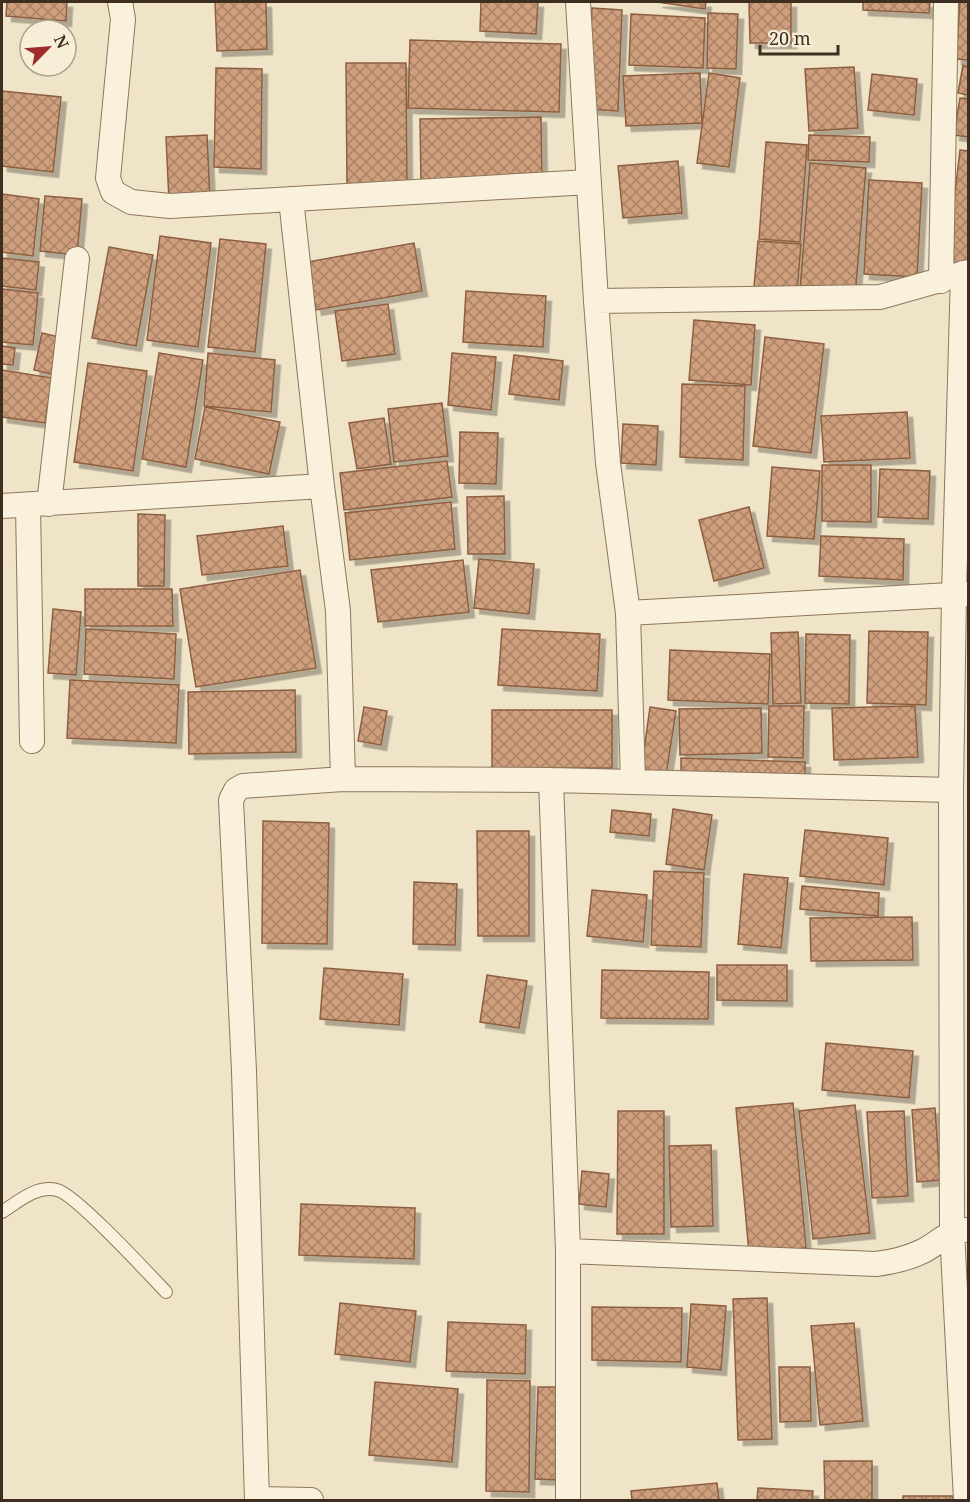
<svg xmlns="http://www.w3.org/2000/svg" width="970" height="1502" viewBox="0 0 970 1502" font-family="'Noto Serif',serif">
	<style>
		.building { fill: url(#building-cross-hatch); stroke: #8d5f41; stroke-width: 1.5; filter: url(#shadow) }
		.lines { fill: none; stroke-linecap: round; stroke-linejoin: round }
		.lane-casing { stroke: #8d765c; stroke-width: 14 }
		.street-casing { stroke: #8d765c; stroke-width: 26 }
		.lane { stroke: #faf1dc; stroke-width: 12 }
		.street { stroke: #faf1dc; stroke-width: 24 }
	</style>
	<defs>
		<pattern id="building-cross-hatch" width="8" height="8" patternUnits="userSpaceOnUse" patternTransform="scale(1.5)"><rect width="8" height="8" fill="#cf9f7d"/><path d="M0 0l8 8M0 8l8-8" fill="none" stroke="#a98266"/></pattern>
		<filter id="shadow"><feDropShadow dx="5.5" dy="5.5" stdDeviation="0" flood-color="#0004"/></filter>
	</defs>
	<rect width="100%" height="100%" fill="#f0e4c8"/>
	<path class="building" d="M 7,2 L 67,2 L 66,21 L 6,16 Z
		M 215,2 L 266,2 L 267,49 L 217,51 Z
		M 481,2 L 538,2 L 536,34 L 480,31 Z
		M 657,2 L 706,2 L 705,9 Z
		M 749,2 L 791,2 L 791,43 L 750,43 Z
		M 863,2 L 930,2 L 929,13 L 863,10 Z
		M 960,2 L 968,2 L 968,60 L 956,59 Z
		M 592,8 L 622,10 L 618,111 L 587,109 Z
		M 708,13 L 738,14 L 736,69 L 707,68 Z
		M 631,14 L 705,18 L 703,68 L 629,65 Z
		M 410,40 L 561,44 L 559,112 L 408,108 Z
		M 346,63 L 406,63 L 407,185 L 347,185 Z
		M 963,65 L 968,67 L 968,95 L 958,93 Z
		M 854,67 L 858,128 L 809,131 L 805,69 Z
		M 216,68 L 262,69 L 261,169 L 214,167 Z
		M 700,73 L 702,123 L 626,126 L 623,76 Z
		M 709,73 L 740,78 L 729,167 L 697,163 Z
		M 872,74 L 917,79 L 914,115 L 868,110 Z
		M 2,91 L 61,97 L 53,172 L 2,166 Z
		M 960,98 L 968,99 L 968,137 L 954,135 Z
		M 541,117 L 542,183 L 421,184 L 420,119 Z
		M 207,135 L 210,199 L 169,201 L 166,137 Z
		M 809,135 L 870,137 L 869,162 L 808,160 Z
		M 766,142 L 807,145 L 800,242 L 759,239 Z
		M 960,150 L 968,151 L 968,265 L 947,262 Z
		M 678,161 L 682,213 L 623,218 L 618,166 Z
		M 810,163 L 866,168 L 855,296 L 800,291 Z
		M 869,180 L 922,183 L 917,277 L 864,274 Z
		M 2,194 L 39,199 L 33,256 L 2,252 Z
		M 45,196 L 82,199 L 77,255 L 40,251 Z
		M 160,236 L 211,243 L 198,347 L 147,340 Z
		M 220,239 L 266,244 L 255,352 L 208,347 Z
		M 758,241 L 801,244 L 797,291 L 754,287 Z
		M 414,243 L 422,291 L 316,310 L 307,262 Z
		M 109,247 L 153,255 L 136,346 L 92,338 Z
		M 2,258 L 39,262 L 36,290 L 2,286 Z
		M 2,289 L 38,293 L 33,345 L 2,342 Z
		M 466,291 L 546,296 L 543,347 L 463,342 Z
		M 388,304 L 395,354 L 342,361 L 335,311 Z
		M 694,320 L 755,325 L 751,385 L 689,380 Z
		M 42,333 L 59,337 L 52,374 L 34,370 Z
		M 765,337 L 824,344 L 811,453 L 753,446 Z
		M 2,346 L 15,348 L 13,365 L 2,364 Z
		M 159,353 L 203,360 L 186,467 L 142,459 Z
		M 208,353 L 275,360 L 271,412 L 204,406 Z
		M 452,353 L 496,357 L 491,410 L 448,405 Z
		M 514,355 L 563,361 L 559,400 L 509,394 Z
		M 88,363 L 147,371 L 133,471 L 74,462 Z
		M 2,370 L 52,378 L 45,423 L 2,417 Z
		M 682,384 L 745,386 L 743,460 L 680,457 Z
		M 442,403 L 448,456 L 394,462 L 388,409 Z
		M 205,407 L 280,422 L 269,474 L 195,459 Z
		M 907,412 L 910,458 L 824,462 L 821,416 Z
		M 384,418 L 391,464 L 357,469 L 349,423 Z
		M 623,424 L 658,426 L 656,465 L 621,463 Z
		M 460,432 L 498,433 L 496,484 L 459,483 Z
		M 447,461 L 452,497 L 344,510 L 340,473 Z
		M 822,465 L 871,465 L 871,522 L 822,521 Z
		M 772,467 L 820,471 L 814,539 L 767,536 Z
		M 880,469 L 930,471 L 928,519 L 878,517 Z
		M 504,496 L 505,554 L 468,554 L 467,497 Z
		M 451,502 L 455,549 L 350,560 L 345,513 Z
		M 749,507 L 764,568 L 714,581 L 699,520 Z
		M 138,514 L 165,515 L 164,586 L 138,586 Z
		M 283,526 L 288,566 L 202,575 L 197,536 Z
		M 821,536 L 904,539 L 903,580 L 819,576 Z
		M 479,559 L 534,564 L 529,614 L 474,608 Z
		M 463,560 L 469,612 L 378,622 L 371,570 Z
		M 300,570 L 316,668 L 196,687 L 180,589 Z
		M 85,589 L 172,589 L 173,626 L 85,626 Z
		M 53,609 L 81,612 L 76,675 L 48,673 Z
		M 86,629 L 176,634 L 174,679 L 84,674 Z
		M 502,629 L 600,634 L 597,691 L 498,685 Z
		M 869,631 L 928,632 L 926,705 L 867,703 Z
		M 798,632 L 801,703 L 773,704 L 771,633 Z
		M 806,634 L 850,635 L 849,704 L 805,703 Z
		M 670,650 L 770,654 L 768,704 L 668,700 Z
		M 70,680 L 179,685 L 176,743 L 67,738 Z
		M 295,690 L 296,752 L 189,754 L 188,692 Z
		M 769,706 L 804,706 L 803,758 L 768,757 Z
		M 915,706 L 918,757 L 834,760 L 832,708 Z
		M 364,707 L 387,711 L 381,745 L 358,741 Z
		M 650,707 L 676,711 L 666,775 L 641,772 Z
		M 761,708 L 762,753 L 680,755 L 679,709 Z
		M 492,710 L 612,710 L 612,768 L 492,768 Z
		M 681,758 L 805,762 L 805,782 L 681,778 Z
		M 673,809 L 712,815 L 704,870 L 666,864 Z
		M 612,810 L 651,814 L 649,836 L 610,832 Z
		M 263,821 L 329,823 L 327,944 L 262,943 Z
		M 805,830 L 888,838 L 884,885 L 800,876 Z
		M 477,831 L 529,831 L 529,936 L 478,936 Z
		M 654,871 L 704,873 L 701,947 L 651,945 Z
		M 744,874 L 788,878 L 781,948 L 738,944 Z
		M 414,882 L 457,884 L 455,945 L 413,944 Z
		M 802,886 L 879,893 L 878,916 L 800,909 Z
		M 592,890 L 647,895 L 643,942 L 587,936 Z
		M 912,917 L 913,960 L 811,961 L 810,918 Z
		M 717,965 L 787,965 L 787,1001 L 717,1000 Z
		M 324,968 L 403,974 L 399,1025 L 320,1019 Z
		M 602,970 L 709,972 L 708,1019 L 601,1018 Z
		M 487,975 L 527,981 L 519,1028 L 480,1022 Z
		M 826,1043 L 913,1051 L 909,1098 L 822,1090 Z
		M 793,1103 L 806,1248 L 749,1253 L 736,1108 Z
		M 855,1105 L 870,1233 L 813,1239 L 799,1111 Z
		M 935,1108 L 940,1180 L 917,1182 L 912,1110 Z
		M 618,1111 L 664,1111 L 664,1234 L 617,1234 Z
		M 904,1111 L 908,1196 L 872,1198 L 867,1112 Z
		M 711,1145 L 713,1226 L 671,1227 L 669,1146 Z
		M 582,1171 L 609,1174 L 606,1207 L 579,1204 Z
		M 301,1204 L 415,1208 L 414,1259 L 299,1255 Z
		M 767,1298 L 772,1439 L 738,1440 L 733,1299 Z
		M 340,1303 L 416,1311 L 410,1362 L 335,1354 Z
		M 691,1304 L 726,1306 L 721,1370 L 687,1367 Z
		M 592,1307 L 682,1308 L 681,1362 L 592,1360 Z
		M 448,1322 L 526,1325 L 525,1374 L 446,1371 Z
		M 854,1323 L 863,1421 L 820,1425 L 811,1326 Z
		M 779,1367 L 810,1367 L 811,1421 L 780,1422 Z
		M 487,1380 L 530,1381 L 529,1492 L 486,1491 Z
		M 375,1382 L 458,1389 L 452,1462 L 369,1455 Z
		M 538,1387 L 562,1387 L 558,1480 L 535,1479 Z
		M 824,1461 L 872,1461 L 872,1500 L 825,1500 Z
		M 717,1483 L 719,1500 L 632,1500 L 631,1491 Z
		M 758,1488 L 813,1491 L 812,1500 L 757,1500 Z
		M 903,1496 L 953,1496 L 953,1500 L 903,1500 Z"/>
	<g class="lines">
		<g class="lane-casing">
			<path id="lane" d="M 2,1212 C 18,1202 36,1185 57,1190 C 75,1194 148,1273 166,1292"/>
		</g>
		<g class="street-casing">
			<path id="street" d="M 120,2 L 123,19 L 108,178 L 113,192 L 131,202 L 170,206 L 589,182
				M 578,2 L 596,301 L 608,463 L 628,613 L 633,782
				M 291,199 L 322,486 L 338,611 L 343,779
				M 963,273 L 954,594 L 951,790 L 952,1231 L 966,1500
				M 941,281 L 946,2
				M 596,301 L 880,297 L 968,272
				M 49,504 L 77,259
				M 28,505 L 32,741
				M 2,506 L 322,486
				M 628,613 L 968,594
				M 551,780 L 568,1251 L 568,1500
				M 568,1251 L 876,1264 C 893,1262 907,1259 923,1251 C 939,1243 946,1232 965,1230
				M 257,1499 L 311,1500
				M 257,1500 L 244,1071 L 231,800 L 236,790 L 243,786 L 343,779 L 551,780 L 951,790"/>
		</g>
		<use href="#lane" class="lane"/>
		<use href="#street" class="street"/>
	</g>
	<rect width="970" height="1502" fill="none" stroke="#3d2e20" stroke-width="6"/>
	<g transform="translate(48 48) rotate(65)"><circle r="28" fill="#f7eed8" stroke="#ada18e" stroke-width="1.5"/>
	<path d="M0-4.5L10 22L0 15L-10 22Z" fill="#9e2a2b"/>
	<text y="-9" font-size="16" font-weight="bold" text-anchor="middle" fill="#3d2e20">N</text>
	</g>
	<path d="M760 45v9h78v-9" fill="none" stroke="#3d2e20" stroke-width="3"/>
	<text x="769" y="45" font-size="18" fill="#3d2e20" stroke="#f7eed8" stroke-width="4.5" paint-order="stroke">20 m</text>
</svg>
